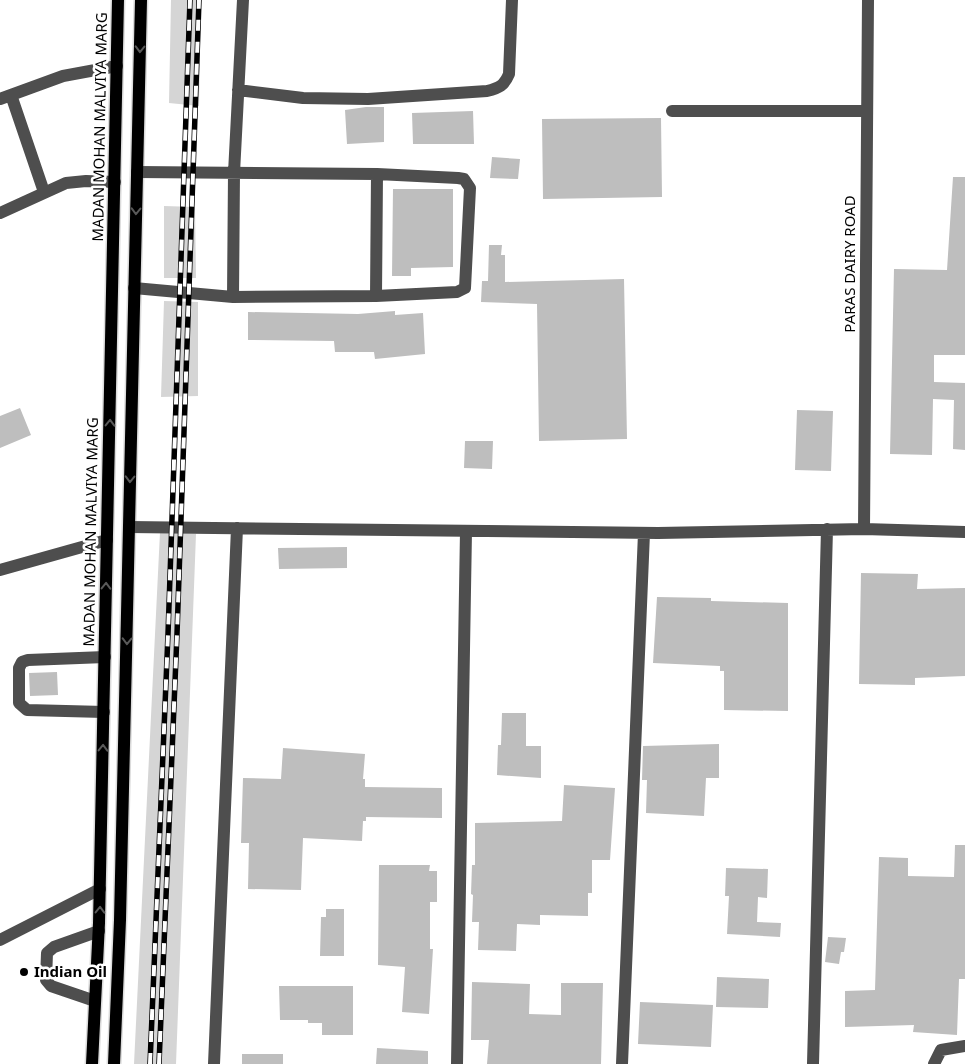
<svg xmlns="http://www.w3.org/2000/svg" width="965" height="1064" viewBox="0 0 965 1064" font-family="'Noto Sans',sans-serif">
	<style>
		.green { fill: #d5d5d5 }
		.building { fill: #bebebe }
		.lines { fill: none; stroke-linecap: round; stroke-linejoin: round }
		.major-casing { stroke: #dbdbdb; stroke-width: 15 }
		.minor { stroke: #4e4e4e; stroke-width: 12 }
		.major { stroke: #000; stroke-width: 12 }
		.rail-casing { stroke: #000; stroke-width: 5.5 }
		.rail { stroke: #fff; stroke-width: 4; stroke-dasharray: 11; stroke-linecap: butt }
		.oneway { stroke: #595959 }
		.poi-dot { fill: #000; stroke: #fff; stroke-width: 2 }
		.labels { text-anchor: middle; stroke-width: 5; stroke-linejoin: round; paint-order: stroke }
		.street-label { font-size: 15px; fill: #000; stroke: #fff }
		.poi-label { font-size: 15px; font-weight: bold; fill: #000; stroke: #fff; text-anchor: start }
	</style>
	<rect width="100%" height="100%" fill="#fff"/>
	<path class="green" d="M 171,0 L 201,0 L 199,106 L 169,103 Z
		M 164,206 L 195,207 L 196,278 L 164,278 Z
		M 164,301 L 198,302 L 198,396 L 161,397 Z
		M 160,532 L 196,534 L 176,1064 L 134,1064 Z"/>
	<path class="building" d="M 366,107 L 384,107 L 384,142 L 347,144 L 345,110 Z
		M 473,111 L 474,144 L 413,144 L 412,113 Z
		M 661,118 L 662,197 L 543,199 L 542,119 Z
		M 492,157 L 520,159 L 518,179 L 490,178 Z
		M 953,177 L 965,177 L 965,355 L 934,355 L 934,382 L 965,383 L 965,450 L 953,449 L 954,400 L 933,399 L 932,455 L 890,454 L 894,269 L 947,270 Z
		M 393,189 L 453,189 L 453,267 L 411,268 L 411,276 L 392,276 Z
		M 489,245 L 502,245 L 501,255 L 505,255 L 505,282 L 624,279 L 627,439 L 539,441 L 537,304 L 481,302 L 482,281 L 488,281 Z
		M 395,311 L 395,315 L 423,313 L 425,354 L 375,359 L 374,352 L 335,352 L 334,341 L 248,340 L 248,312 L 358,314 Z
		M 20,408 L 31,435 L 0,448 L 0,416 Z
		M 797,410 L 833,411 L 831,471 L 795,470 Z
		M 465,441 L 493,441 L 492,469 L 464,468 Z
		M 347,547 L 347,568 L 279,569 L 278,548 Z
		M 861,573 L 918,574 L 917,589 L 965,588 L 965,676 L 915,678 L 915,685 L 859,684 Z
		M 657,597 L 711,598 L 711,601 L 788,603 L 788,711 L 724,710 L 724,671 L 720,671 L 720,666 L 653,663 Z
		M 57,672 L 58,695 L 30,696 L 29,673 Z
		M 502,713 L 526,713 L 526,746 L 541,746 L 541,778 L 497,775 L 498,745 L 501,745 Z
		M 719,744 L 719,778 L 706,778 L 704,816 L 646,813 L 647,780 L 642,780 L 643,746 Z
		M 283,748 L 365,754 L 363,779 L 365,779 L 365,787 L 442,788 L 442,818 L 366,817 L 366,821 L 363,821 L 362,841 L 303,838 L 301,890 L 248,889 L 249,843 L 241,843 L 243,778 L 281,779 Z
		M 564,785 L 615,788 L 610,860 L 592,860 L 592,893 L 588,893 L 588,916 L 540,915 L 540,925 L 517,924 L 516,951 L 478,950 L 479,922 L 472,922 L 473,895 L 471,894 L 472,865 L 475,865 L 475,823 L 562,821 Z
		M 955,845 L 965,845 L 965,979 L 959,979 L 957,1035 L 913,1032 L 914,1025 L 845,1027 L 845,991 L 875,990 L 879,857 L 908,858 L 908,876 L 954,877 Z
		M 379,865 L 430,865 L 429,871 L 437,871 L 437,902 L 430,902 L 430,949 L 433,949 L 429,1014 L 402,1012 L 405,967 L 378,965 Z
		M 726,868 L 768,869 L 767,898 L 758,897 L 757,922 L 781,923 L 780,937 L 727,934 L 729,896 L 725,896 Z
		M 326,909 L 344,909 L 344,956 L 320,956 L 321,917 L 326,917 Z
		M 828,937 L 846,938 L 844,952 L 841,952 L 839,964 L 825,962 Z
		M 717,977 L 769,979 L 768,1008 L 716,1007 Z
		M 472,982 L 530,984 L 529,1014 L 561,1015 L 561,983 L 603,983 L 601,1064 L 487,1064 L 489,1040 L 471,1040 Z
		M 279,986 L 353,986 L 353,1035 L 322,1035 L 322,1023 L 308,1023 L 308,1020 L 280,1020 Z
		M 640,1002 L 713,1005 L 711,1047 L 638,1044 Z
		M 377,1048 L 428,1051 L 428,1064 L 376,1064 Z
		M 242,1054 L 283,1054 L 283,1064 L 242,1064 Z"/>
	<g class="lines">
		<g class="major-casing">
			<path id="major" d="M 92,1064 L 99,923 L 118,0
				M 114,1064 L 120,920 L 141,0"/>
		</g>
		<path class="minor" d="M 238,90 L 303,98 L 368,99 L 487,91 C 499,88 504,86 509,74 L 512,0
			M 11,95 L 44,192
			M 0,99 L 63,76 L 117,66
			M 672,111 L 867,111
			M 0,213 L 66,183 L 86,181 L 115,182
			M 134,288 L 233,297 L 376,296 L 377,174 L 137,172
			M 376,296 L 457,292 L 465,288 L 470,188 L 464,179 L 458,178 L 377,174
			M 233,297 L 234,173 L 243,0
			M 129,527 L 658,533 L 864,529 L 965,532
			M 864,529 L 868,0
			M 0,570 L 107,540
			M 104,712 L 27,710 L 19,703 L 19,668 L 22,662 L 28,660 L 105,657
			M 0,940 L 100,889
			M 95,1001 L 51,986 L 46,980 L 47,953 L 54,947 L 99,931
			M 214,1064 L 237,528
			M 457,1064 L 466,531
			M 622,1064 L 644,533
			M 813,1064 L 827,529
			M 934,1064 L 941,1050 L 965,1046"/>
		<use href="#major" class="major"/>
		<g class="rail-casing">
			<path id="rail" d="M 150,1064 L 168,634 L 190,0
				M 159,1064 L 177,634 L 199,0"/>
		</g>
		<use href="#rail" class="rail"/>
	</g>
	<defs><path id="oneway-chevron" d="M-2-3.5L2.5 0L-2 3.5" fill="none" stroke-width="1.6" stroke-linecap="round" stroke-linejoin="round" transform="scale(1.25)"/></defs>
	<g class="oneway">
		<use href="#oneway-chevron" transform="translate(140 49) rotate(91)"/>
		<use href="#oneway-chevron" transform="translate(136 211) rotate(91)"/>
		<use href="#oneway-chevron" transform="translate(110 423) rotate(-89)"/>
		<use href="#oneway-chevron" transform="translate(130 479) rotate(91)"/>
		<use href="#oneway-chevron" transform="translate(106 586) rotate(-89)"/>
		<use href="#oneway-chevron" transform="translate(127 641) rotate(91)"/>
		<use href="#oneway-chevron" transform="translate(103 748) rotate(-89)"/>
		<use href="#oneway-chevron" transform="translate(100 910) rotate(-89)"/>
	</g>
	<circle class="poi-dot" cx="24" cy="972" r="5"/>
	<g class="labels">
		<g class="street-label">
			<text transform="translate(100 127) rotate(-89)" y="5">MADAN MOHAN MALVIYA MARG</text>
			<text transform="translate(850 264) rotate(-90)" y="5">PARAS DAIRY ROAD</text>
			<text transform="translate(91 532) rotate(-89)" y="5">MADAN MOHAN MALVIYA MARG</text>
		</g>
		<g class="poi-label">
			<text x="34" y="977">Indian Oil</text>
		</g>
	</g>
</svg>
